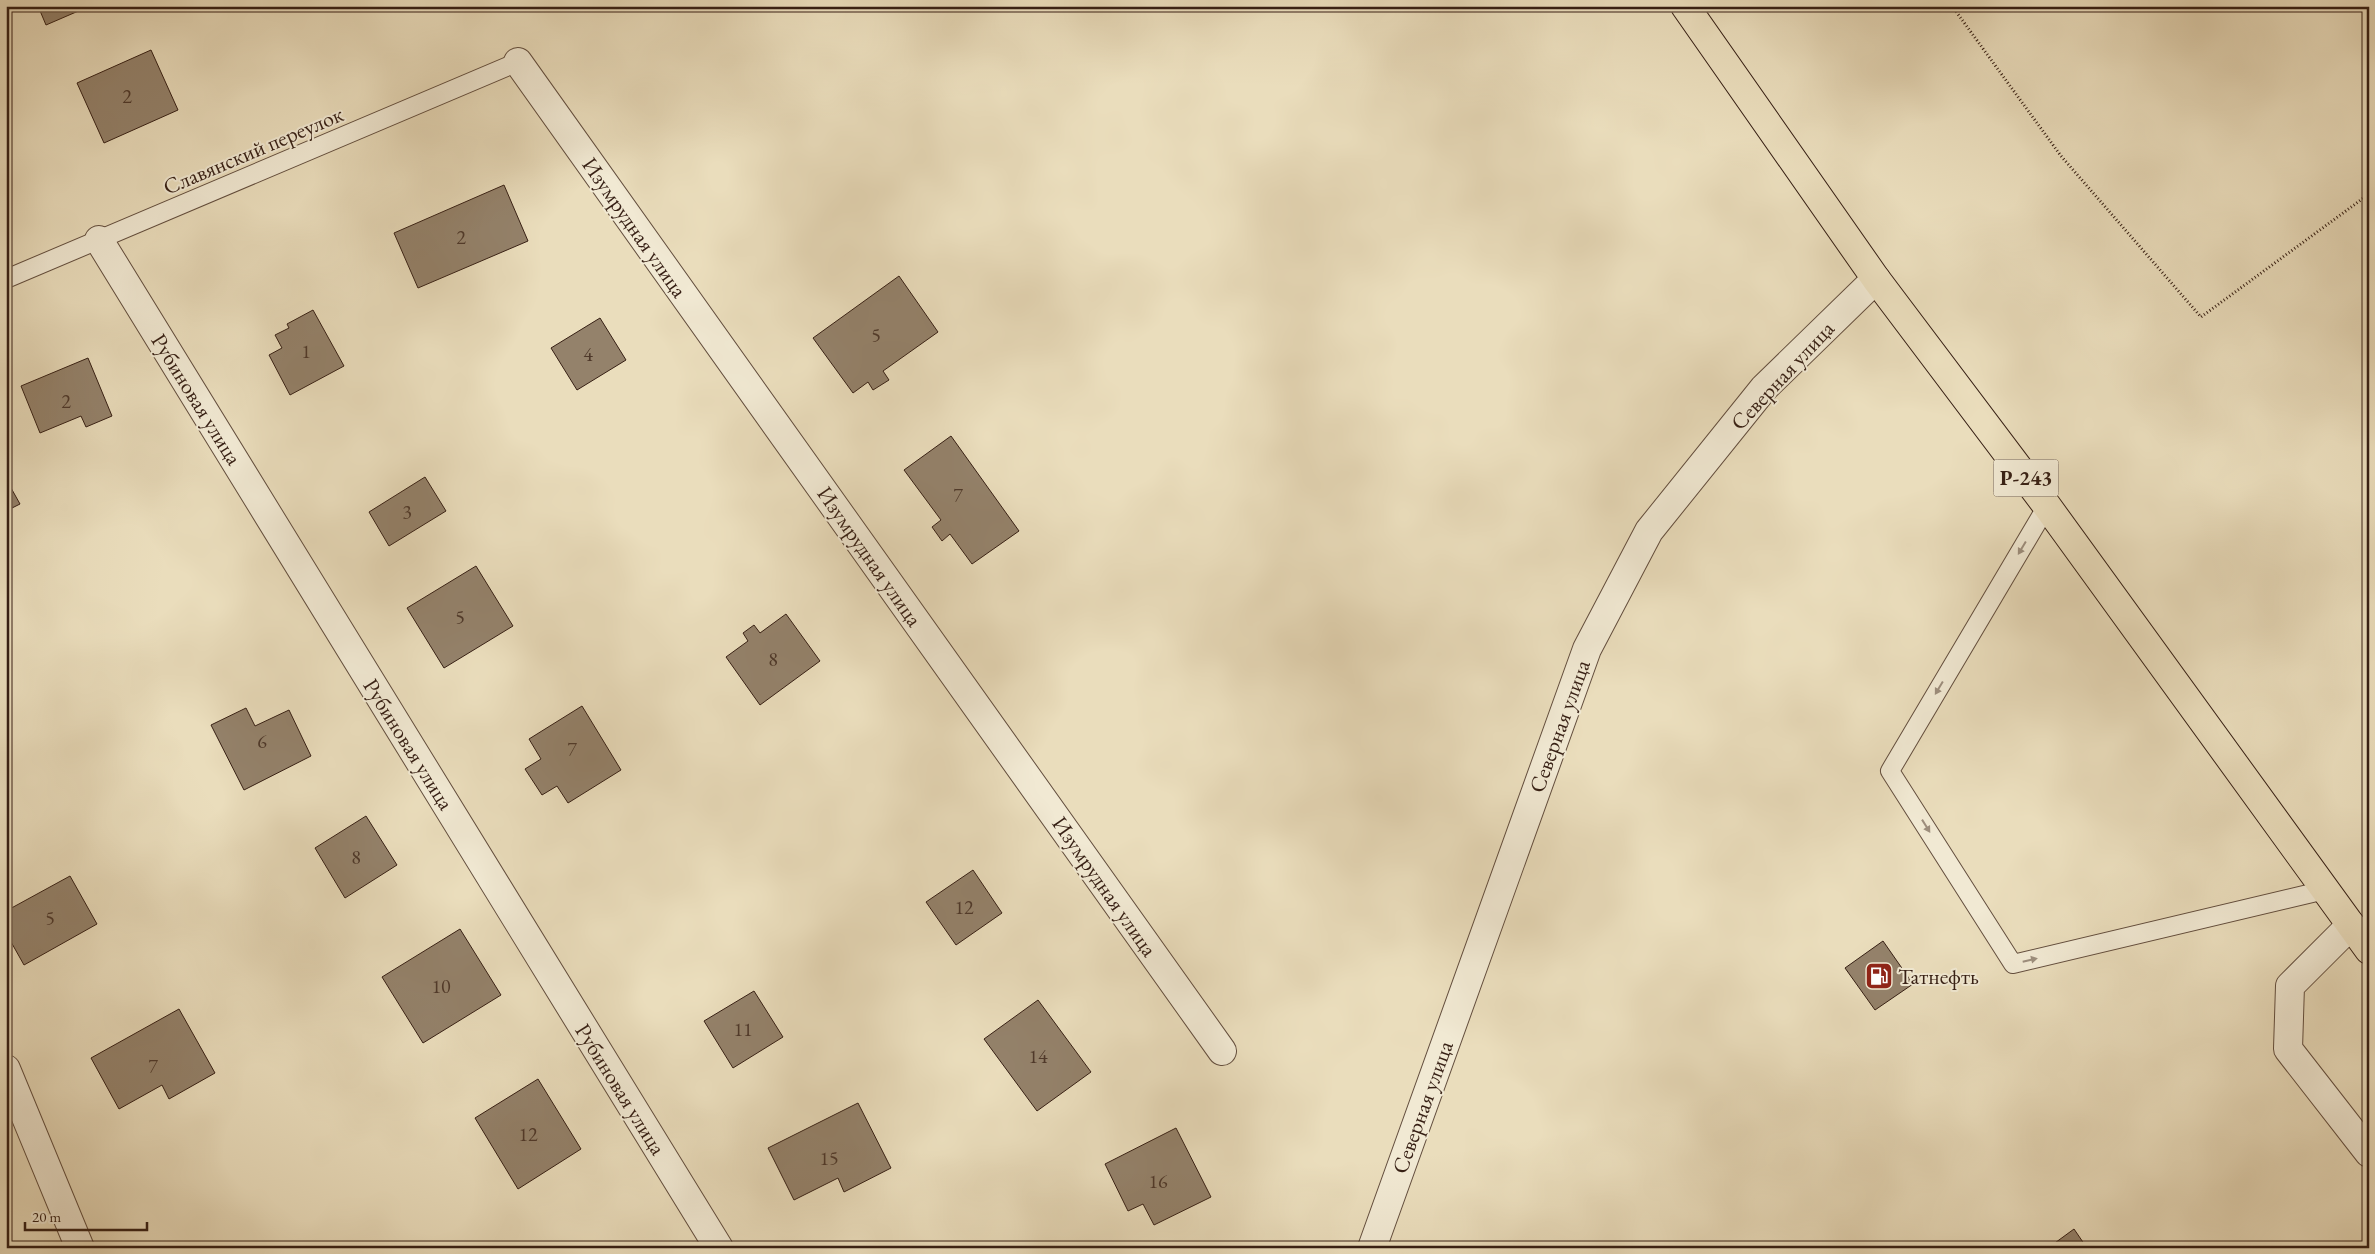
<svg xmlns="http://www.w3.org/2000/svg" width="2375" height="1254" viewBox="0 0 2375 1254" font-family="'EB Garamond',serif">
	<style>
		.building { fill: #94826b; stroke: #361f14 }
		.lines { fill: none; stroke-linecap: round; stroke-linejoin: round }
		.lane-casing { stroke: #634e3e; stroke-width: 20 }
		.street-casing { stroke: #634e3e; stroke-width: 30 }
		.highway-casing { stroke: #361f14; stroke-width: 30 }
		.path { stroke: #361f14; stroke-width: 3; stroke-dasharray: 1 2.5; stroke-linecap: butt }
		.lane { stroke: #f1e9d3; stroke-width: 18 }
		.street { stroke: #f1e9d3; stroke-width: 28 }
		.highway { stroke: #eaddbc; stroke-width: 28 }
		.oneway { fill: #9d8e7d }
		.labels { text-anchor: middle; stroke-width: 4; stroke-linejoin: round; paint-order: stroke }
		.number-label { font-size: 20px; fill: #4e382a }
		.shield { fill: #f1e9d3; stroke: #6e5c4d; stroke-width: 1 }
		.shield-label { font-size: 21px; font-weight: bold; fill: #361f14 }
		.street-label { font-size: 22px; fill: #361f14; stroke: #f1e9d3 }
		.poi-label { font-size: 22px; fill: #361f14; stroke: #f1e9d3; text-anchor: start }
	</style>
	<rect width="100%" height="100%" fill="#eaddbc"/>
	<filter id="stains"><feTurbulence type="fractalNoise" baseFrequency=".004" numOctaves="4"/><feColorMatrix values="0 0 0 0 .2 0 0 0 0 .09 0 0 0 0 .02 0 0 0 .5 -.17"/></filter>
	<radialGradient id="worn" r=".72"><stop offset=".6" stop-color="#630" stop-opacity="0"/><stop offset="1" stop-color="#630" stop-opacity=".3"/></radialGradient>
	<path class="building" d="M 38,6 L 90,6 L 46,25 Z
		M 151,50 L 178,110 L 104,143 L 77,83 Z
		M 504,185 L 528,241 L 418,288 L 394,233 Z
		M 899,276 L 938,332 L 883,371 L 889,380 L 873,390 L 868,382 L 853,393 L 813,338 Z
		M 313,310 L 344,366 L 290,395 L 269,355 L 282,348 L 275,335 L 289,328 L 287,324 Z
		M 600,318 L 626,360 L 577,390 L 551,348 Z
		M 88,358 L 112,416 L 86,427 L 81,416 L 40,433 L 21,386 Z
		M 951,436 L 1019,531 L 972,564 L 950,534 L 942,541 L 932,527 L 941,520 L 904,470 Z
		M 425,477 L 446,511 L 389,546 L 369,512 Z
		M 6,479 L 20,504 L 6,511 Z
		M 476,566 L 513,626 L 444,668 L 407,608 Z
		M 786,614 L 820,661 L 760,705 L 726,657 L 748,641 L 743,633 L 754,625 L 760,633 Z
		M 582,706 L 621,770 L 568,803 L 557,786 L 542,795 L 525,769 L 541,759 L 529,739 Z
		M 246,708 L 255,726 L 289,710 L 311,756 L 244,790 L 211,725 Z
		M 366,816 L 397,865 L 345,898 L 315,848 Z
		M 973,870 L 1002,913 L 956,945 L 926,902 Z
		M 70,876 L 97,924 L 24,965 L 6,933 L 6,911 Z
		M 460,929 L 501,995 L 423,1043 L 382,977 Z
		M 1883,941 L 1913,984 L 1875,1010 L 1845,968 Z
		M 754,991 L 783,1037 L 733,1068 L 704,1021 Z
		M 1038,1000 L 1091,1072 L 1037,1111 L 984,1039 Z
		M 179,1009 L 215,1073 L 169,1099 L 162,1085 L 119,1109 L 91,1058 Z
		M 538,1079 L 581,1149 L 518,1189 L 475,1118 Z
		M 858,1103 L 891,1168 L 844,1192 L 838,1178 L 794,1200 L 768,1148 Z
		M 1176,1128 L 1211,1197 L 1154,1225 L 1143,1204 L 1128,1211 L 1105,1164 Z
		M 2074,1229 L 2087,1248 L 2048,1248 Z"/>
	<g class="lines">
		<g class="lane-casing">
			<path id="lane" d="M 6,279 L 518,62
				M 2047,506 L 1890,771 L 2013,964 L 2325,890"/>
		</g>
		<g class="street-casing">
			<path id="street" d="M 518,62 L 1222,1051
				M 99,240 L 719,1248
				M 2351,925 L 2290,986 L 2288,1049 L 2369,1153
				M 6,1069 L 80,1248
				M 1372,1248 L 1587,649 L 1649,531 L 1764,388 L 1876,279"/>
		</g>
		<g class="highway-casing">
			<path id="highway" d="M 1685,6 L 1876,279 L 2047,506 L 2369,950"/>
		</g>
		<path class="path" d="M 1952,6 L 2061,156 L 2201,317 L 2369,194"/>
		<use href="#lane" class="lane"/>
		<use href="#street" class="street"/>
		<use href="#highway" class="highway"/>
	</g>
	<defs><path id="oneway-solid" d="M-6-.8H1V-3.2L6.5 0L1 3.2V.8H-6Z" transform="scale(1.25)"/></defs>
	<g class="oneway">
		<use href="#oneway-solid" transform="translate(2022 548) rotate(121)"/>
		<use href="#oneway-solid" transform="translate(1939 688) rotate(121)"/>
		<use href="#oneway-solid" transform="translate(1926 826) rotate(58)"/>
		<use href="#oneway-solid" transform="translate(2030 960) rotate(-13)"/>
	</g>
	<defs>
		<g id="fuel-square" transform="scale(1.4375)"><rect x="-9" y="-9" width="18" height="18" rx="4" fill="#8f2418" stroke="#f1e9d3"/><path d="M-5.5-6h7V0h2V4h1.3V-2.5L3-4.5l.8-.8L6-3V5H2.5V1h-1V6h-7ZM-4.2-4.7v3.2H.2V-4.7Z" fill="#fff"/></g>
	</defs>
	<g fill-rule="evenodd">
		<use href="#fuel-square" x="1879" y="976"/>
	</g>
	<g class="labels">
		<g class="number-label">
			<text x="127" y="103">2</text>
			<text x="461" y="244">2</text>
			<text x="876" y="342">5</text>
			<text x="306" y="358">1</text>
			<text x="588" y="361">4</text>
			<text x="66" y="408">2</text>
			<text x="958" y="502">7</text>
			<text x="407" y="519">3</text>
			<text x="460" y="624">5</text>
			<text x="773" y="666">8</text>
			<text x="262" y="748">6</text>
			<text x="572" y="756">7</text>
			<text x="356" y="864">8</text>
			<text x="964" y="914">12</text>
			<text x="50" y="925">5</text>
			<text x="441" y="993">10</text>
			<text x="743" y="1036">11</text>
			<text x="1038" y="1063">14</text>
			<text x="153" y="1073">7</text>
			<text x="528" y="1141">12</text>
			<text x="829" y="1165">15</text>
			<text x="1158" y="1188">16</text>
		</g>
		<rect class="shield" x="1993.5" y="459.5" width="65" height="37" rx="4"/>
		<g class="shield-label">
			<text x="2026" y="485">Р-243</text>
		</g>
		<g class="street-label">
			<text transform="translate(253 150) rotate(-23)" y="8">Славянский переулок</text>
			<text transform="translate(635 227) rotate(55)" y="8">Изумрудная улица</text>
			<text transform="translate(1782 375) rotate(-47)" y="8">Северная улица</text>
			<text transform="translate(197 399) rotate(58)" y="8">Рубиновая улица</text>
			<text transform="translate(870 556) rotate(55)" y="8">Изумрудная улица</text>
			<text transform="translate(1559 726) rotate(-70)" y="8">Северная улица</text>
			<text transform="translate(409 744) rotate(58)" y="8">Рубиновая улица</text>
			<text transform="translate(1105 886) rotate(55)" y="8">Изумрудная улица</text>
			<text transform="translate(621 1089) rotate(58)" y="8">Рубиновая улица</text>
			<text transform="translate(1422 1107) rotate(-70)" y="8">Северная улица</text>
		</g>
		<g class="poi-label">
			<text x="1898" y="984">Татнефть</text>
		</g>
	</g>
	<rect width="2375" height="1254" fill="none" stroke="#eaddbc" stroke-width="25"/>
	<rect x="8" y="8" width="2360" height="1239" fill="none" stroke="#361f14" stroke-width="2.5"/>
	<rect x="12" y="12" width="2350" height="1229" fill="none" stroke="#361f14"/>
	<path d="M25 1222v8h122v-8" fill="none" stroke="#361f14" stroke-width="2.5"/>
	<text x="32" y="1222" font-size="15" fill="#361f14" stroke="#f1e9d3" stroke-width="4" paint-order="stroke">20 m</text>
	<rect width="100%" height="100%" filter="url(#stains)"/>
	<rect width="100%" height="100%" fill="url(#worn)"/>
</svg>
